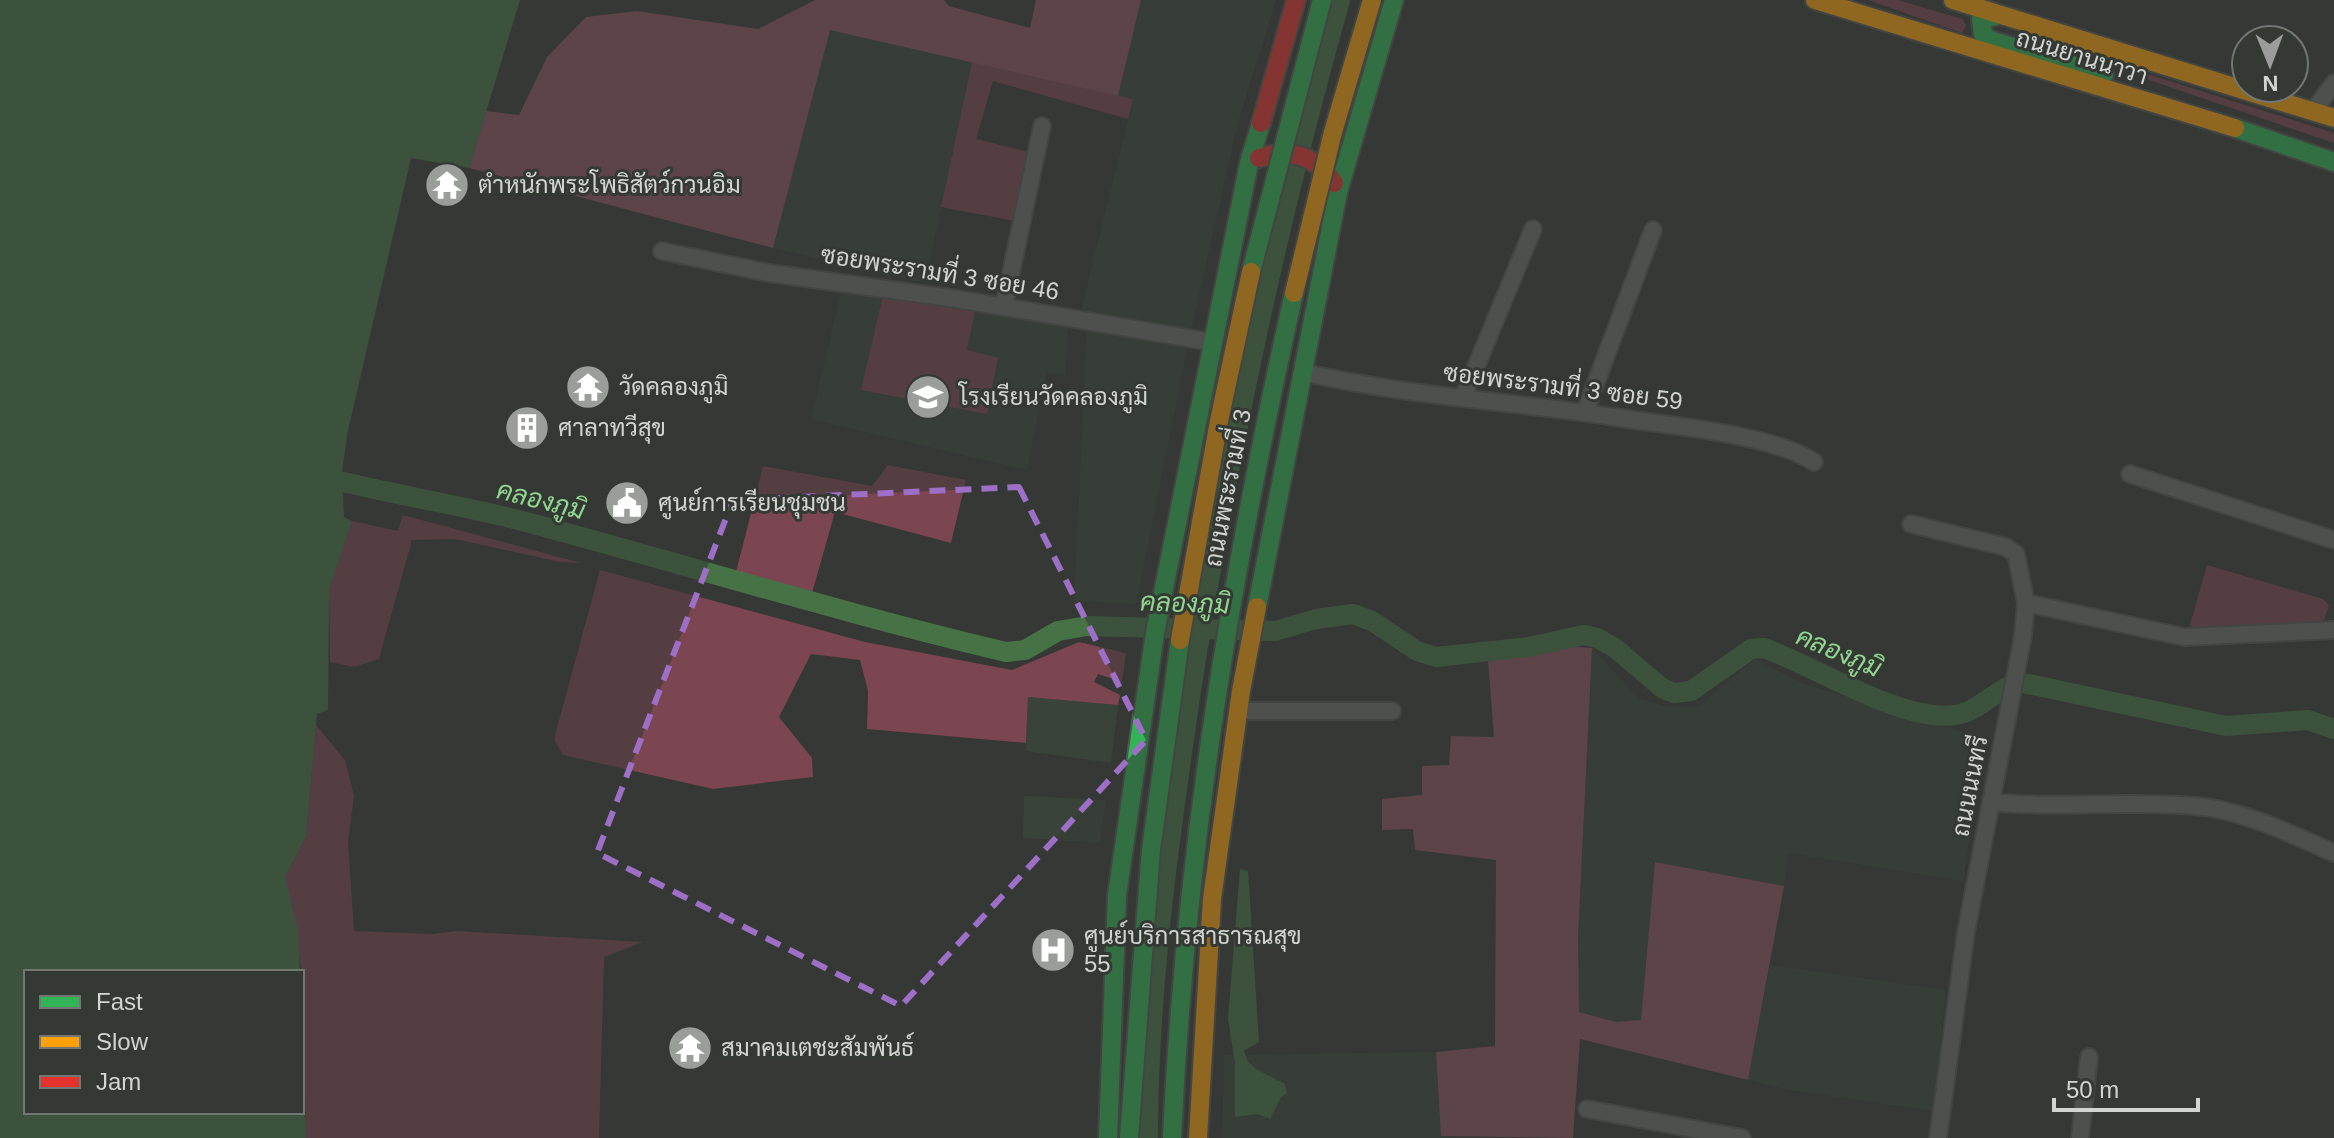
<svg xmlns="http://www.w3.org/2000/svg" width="2334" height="1138" viewBox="0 0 2334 1138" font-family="Helvetica,Sarabun,sans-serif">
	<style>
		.built { fill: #3a433a }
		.green { fill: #7b4551 }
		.forest { fill: #8c535f }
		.water { fill: #477246 }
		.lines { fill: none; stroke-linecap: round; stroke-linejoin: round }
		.canal { stroke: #477246; stroke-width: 20 }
		.street-casing { stroke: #545654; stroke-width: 20 }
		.fast-casing { stroke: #545654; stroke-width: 22 }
		.slow-casing { stroke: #545654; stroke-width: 22 }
		.jam-casing { stroke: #545654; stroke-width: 22 }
		.street { stroke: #6b6e6b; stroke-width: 16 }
		.fast { stroke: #30b455; stroke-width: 18 }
		.slow { stroke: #ff9f0a; stroke-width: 18 }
		.jam { stroke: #e5322d; stroke-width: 18 }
		.fast-bridge-casing { stroke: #545654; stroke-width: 22; stroke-linecap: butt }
		.slow-bridge-casing { stroke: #545654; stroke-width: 22; stroke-linecap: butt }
		.fast-bridge { stroke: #30b455; stroke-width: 18 }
		.slow-bridge { stroke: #ff9f0a; stroke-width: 18 }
		.marked { fill: none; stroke: #9d6fc6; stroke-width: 6; stroke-dasharray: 16 10; stroke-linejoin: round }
		.labels { text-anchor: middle; stroke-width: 6; stroke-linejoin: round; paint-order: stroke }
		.street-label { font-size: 24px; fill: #d1d4d1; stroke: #343934 }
		.poi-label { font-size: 24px; fill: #d1d4d1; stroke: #343934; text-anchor: start }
		.water-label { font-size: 26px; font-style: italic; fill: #92d791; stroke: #343934 }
	</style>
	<rect width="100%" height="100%" fill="#353835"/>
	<path class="built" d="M 1141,0 L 1276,0 L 1238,123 L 1192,326 L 1136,604 L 1074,601 L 1087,328 L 1081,311 L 1133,100 L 1118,96 Z
		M 830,29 L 972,62 L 925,283 L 773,248 Z
		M 842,289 L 1068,325 L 1065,375 L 1046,373 L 1027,470 L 811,419 Z
		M 1592,648 L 1639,698 L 1663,706 L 1698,707 L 1755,659 L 1801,683 L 1985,739 L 1963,881 L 1788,853 L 1784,886 L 1656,862 L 1641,1020 L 1616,1022 L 1579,1012 L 1578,938 Z
		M 1028,697 L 1118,705 L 1111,763 L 1026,751 Z
		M 1024,796 L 1106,800 L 1100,843 L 1023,838 Z
		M 1770,965 L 1946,990 L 1933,1111 L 1789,1090 L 1748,1080 Z
		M 1436,1052 L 1441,1136 L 1456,1138 L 1222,1138 L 1224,1055 Z"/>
	<path class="green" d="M 1868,0 L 1898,0 L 1962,19 L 1966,25 L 1962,33 Z
		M 972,62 L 1133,99 L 1128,119 L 993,81 L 976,139 L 1028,152 L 1015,221 L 941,207 Z
		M 2125,67 L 2334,133 L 2334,143 L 2149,80 Z
		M 883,295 L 975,310 L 967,350 L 998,358 L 987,414 L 861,390 Z
		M 888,465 L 966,480 L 951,543 L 835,512 L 812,593 L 736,572 L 763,466 L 872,486 Z
		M 403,515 L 581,563 L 560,562 L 455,539 L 412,540 L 379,659 L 354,667 L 330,662 L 329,590 L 352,521 L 398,531 Z
		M 2207,565 L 2323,599 L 2329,605 L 2323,623 L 2196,630 L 2190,625 Z
		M 600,570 L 865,642 L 1012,670 L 1079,642 L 1126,653 L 1122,682 L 1098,674 L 1094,682 L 1120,695 L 1118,705 L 1028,697 L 1026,743 L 867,729 L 868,691 L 860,660 L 811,654 L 779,717 L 812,758 L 813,777 L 713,789 L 563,755 L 554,739 Z
		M 316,725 L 345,760 L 354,796 L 348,842 L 354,931 L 433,934 L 456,931 L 643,942 L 604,957 L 599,1138 L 306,1138 L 302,972 L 285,877 L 306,837 Z"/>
	<path class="forest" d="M 815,0 L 944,0 L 949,6 L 1030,28 L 1036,0 L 1141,0 L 1118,96 L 830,30 L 773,248 L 469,168 L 486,111 L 519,115 L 547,57 L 586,17 L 637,11 L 758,29 Z
		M 1574,647 L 1592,648 L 1578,938 L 1579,1012 L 1616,1022 L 1641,1020 L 1655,862 L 1784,886 L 1748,1080 L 1580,1039 L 1573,1138 L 1441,1136 L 1436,1052 L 1495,1046 L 1496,860 L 1415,850 L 1413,829 L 1382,830 L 1382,799 L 1422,795 L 1422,766 L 1449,765 L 1451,736 L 1494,737 L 1488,661 Z"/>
	<path class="water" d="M 0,0 L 520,0 L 469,168 L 411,158 L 347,435 L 342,473 L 344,517 L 352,521 L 329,590 L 328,710 L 317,714 L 306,837 L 285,877 L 298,930 L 300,972 L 26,972 L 26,1112 L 302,1112 L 302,1009 L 306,1138 L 0,1138 Z
		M 1240,869 L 1248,871 L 1259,1042 L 1244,1051 L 1248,1062 L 1256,1069 L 1285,1084 L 1287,1093 L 1281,1097 L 1270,1119 L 1257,1114 L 1235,1117 L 1235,1063 L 1228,1019 Z"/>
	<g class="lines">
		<path class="canal" d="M 319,476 C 387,494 458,504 526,522 C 687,565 845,614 1006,652 L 1025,650 L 1058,631 L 1087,626 L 1275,631 L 1316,619 L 1353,614 L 1372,621 L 1417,651 L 1436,657 L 1528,647 L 1584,635 L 1597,638 L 1615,648 L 1662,688 L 1674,693 L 1691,691 L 1751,649 L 1764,648 C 1815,666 1903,723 1955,715 C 1979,712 1995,689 2019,682 L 2226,726 L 2308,720 L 2334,729
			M 1148,1138 C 1148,992 1168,848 1189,704 C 1225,467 1275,231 1340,0"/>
		<g class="street-casing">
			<path id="street" d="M 2313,111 L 2334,83
				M 662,251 L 769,273 L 957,299 L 1211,342
				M 1004,306 L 1042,126
				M 1302,372 C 1405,396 1510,401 1614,417 C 1668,426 1769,433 1814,462
				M 1463,398 L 1533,229
				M 1585,412 L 1653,230
				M 2130,474 L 2334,540
				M 1911,524 L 2006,547 L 2016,554 L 2026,603 L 2023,636 L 1966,932 L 1938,1138
				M 2026,603 L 2184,637 L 2334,630
				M 1239,711 L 1392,711
				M 1992,802 C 2059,809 2127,800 2195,806 C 2243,810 2291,834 2334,853
				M 1587,1109 L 1742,1138
				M 2080,1138 L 2089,1057"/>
		</g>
		<g class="fast-casing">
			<path id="fast" d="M 2001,15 L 1981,19 L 1983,34 L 1990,40 L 2104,75
				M 2235,128 L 2334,162
				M 1257,607 L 1338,192 L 1394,0
				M 1108,1138 L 1117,895 L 1155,633 L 1249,163 L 1261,123"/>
		</g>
		<g class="slow-casing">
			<path id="slow" d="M 1815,0 L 2235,128
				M 1953,0 L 2334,118
				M 1198,1138 L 1212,899 L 1241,691 L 1257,607"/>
		</g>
		<g class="jam-casing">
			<path id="jam" d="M 1261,123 L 1296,0
				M 1259,158 C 1291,148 1315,155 1334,183"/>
		</g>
		<use href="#street" class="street"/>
		<use href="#fast" class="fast"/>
		<use href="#slow" class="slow"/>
		<use href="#jam" class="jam"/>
		<g class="fast-bridge-casing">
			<path id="fast-bridge" d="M 1251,272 L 1322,0
				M 1129,1138 L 1151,850 L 1180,640
				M 1172,1138 C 1185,852 1231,572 1294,293"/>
		</g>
		<g class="slow-bridge-casing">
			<path id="slow-bridge" d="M 1294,293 L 1333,132 L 1372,0
				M 1180,640 L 1219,421 L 1251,272"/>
		</g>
		<use href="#fast-bridge" class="fast-bridge"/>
		<use href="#slow-bridge" class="slow-bridge"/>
	</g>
	<path d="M0 0H2334V1138H0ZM 1019,487 L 1146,740 L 901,1006 L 597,853 L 733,500 Z" fill="#353835" fill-opacity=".55" fill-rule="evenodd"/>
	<path class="marked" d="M 1019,487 L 1146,740 L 901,1006 L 597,853 L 733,500 Z"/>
	<defs>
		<g id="temple-disc" transform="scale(2.3)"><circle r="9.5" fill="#9a9d9a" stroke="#343934"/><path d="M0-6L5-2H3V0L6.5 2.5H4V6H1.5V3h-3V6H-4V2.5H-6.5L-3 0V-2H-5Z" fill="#fff"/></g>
		<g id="school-disc" transform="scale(2.3)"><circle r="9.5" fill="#9a9d9a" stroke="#343934"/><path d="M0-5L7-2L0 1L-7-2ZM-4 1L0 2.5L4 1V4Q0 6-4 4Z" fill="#fff"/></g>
		<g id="building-disc" transform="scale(2.3)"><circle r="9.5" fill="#9a9d9a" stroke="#343934"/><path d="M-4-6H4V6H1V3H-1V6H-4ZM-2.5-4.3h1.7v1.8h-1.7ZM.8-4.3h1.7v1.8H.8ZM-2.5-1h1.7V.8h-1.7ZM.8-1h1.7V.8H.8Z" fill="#fff"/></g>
		<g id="civic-disc" transform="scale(2.3)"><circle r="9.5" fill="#9a9d9a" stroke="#343934"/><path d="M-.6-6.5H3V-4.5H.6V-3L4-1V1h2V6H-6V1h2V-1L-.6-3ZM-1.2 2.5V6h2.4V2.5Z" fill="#fff"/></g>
		<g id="hospital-disc" transform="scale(2.3)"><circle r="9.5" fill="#9a9d9a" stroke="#343934"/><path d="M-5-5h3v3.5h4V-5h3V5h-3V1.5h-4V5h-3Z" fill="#fff"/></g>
	</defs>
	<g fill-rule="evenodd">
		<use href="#temple-disc" x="447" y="185"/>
		<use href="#temple-disc" x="588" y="387"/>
		<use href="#school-disc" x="928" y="397"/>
		<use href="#building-disc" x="527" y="428"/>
		<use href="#civic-disc" x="627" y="503"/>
		<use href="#hospital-disc" x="1053" y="950"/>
		<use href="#temple-disc" x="690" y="1048"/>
	</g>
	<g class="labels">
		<g class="street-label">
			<text transform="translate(2082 57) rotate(17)" y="8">ถนนยานนาวา</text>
			<text transform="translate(940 273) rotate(9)" y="8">ซอยพระรามที่ 3 ซอย 46</text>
			<text transform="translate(1563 387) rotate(7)" y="8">ซอยพระรามที่ 3 ซอย 59</text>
			<text transform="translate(1228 488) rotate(-79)" y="8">ถนนพระรามที่ 3</text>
			<text transform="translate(1970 786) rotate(-79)" y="8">ถนนนนทรี</text>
		</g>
		<g class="poi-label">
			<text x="478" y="193">ตำหนักพระโพธิสัตว์กวนอิม</text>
			<text x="619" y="395">วัดคลองภูมิ</text>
			<text x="959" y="405">โรงเรียนวัดคลองภูมิ</text>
			<text x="558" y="436">ศาลาทวีสุข</text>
			<text x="658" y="511">ศูนย์การเรียนชุมชน</text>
			<text x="1084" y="944">ศูนย์บริการสาธารณสุข<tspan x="1084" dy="28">55</tspan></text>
			<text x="721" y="1056">สมาคมเตชะสัมพันธ์</text>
		</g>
		<g class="water-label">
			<text transform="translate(541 500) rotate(14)" y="9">คลองภูมิ</text>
			<text transform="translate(1185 603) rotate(2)" y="9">คลองภูมิ</text>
			<text transform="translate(1839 652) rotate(23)" y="9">คลองภูมิ</text>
		</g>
	</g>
	<rect x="24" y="970" width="280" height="144" fill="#343934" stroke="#737773" stroke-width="2"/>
	<rect x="40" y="996" width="40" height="12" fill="#30b455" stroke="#737773" stroke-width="2"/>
	<text x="96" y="1010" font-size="24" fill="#d1d4d1">Fast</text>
	<rect x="40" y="1036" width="40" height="12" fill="#ff9f0a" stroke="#737773" stroke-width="2"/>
	<text x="96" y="1050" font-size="24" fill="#d1d4d1">Slow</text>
	<rect x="40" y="1076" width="40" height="12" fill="#e5322d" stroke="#737773" stroke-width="2"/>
	<text x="96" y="1090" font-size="24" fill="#d1d4d1">Jam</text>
	<g transform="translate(2270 64) rotate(179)"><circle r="38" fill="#343934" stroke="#737773" stroke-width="2"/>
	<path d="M0-6L14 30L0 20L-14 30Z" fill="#9a9d9a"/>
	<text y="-12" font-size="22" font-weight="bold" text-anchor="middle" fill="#d1d4d1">N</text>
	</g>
	<path d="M2054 1098v12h144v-12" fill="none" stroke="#d1d4d1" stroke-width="4"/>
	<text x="2066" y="1098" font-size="24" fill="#d1d4d1" stroke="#343934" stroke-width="6" paint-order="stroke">50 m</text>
</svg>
